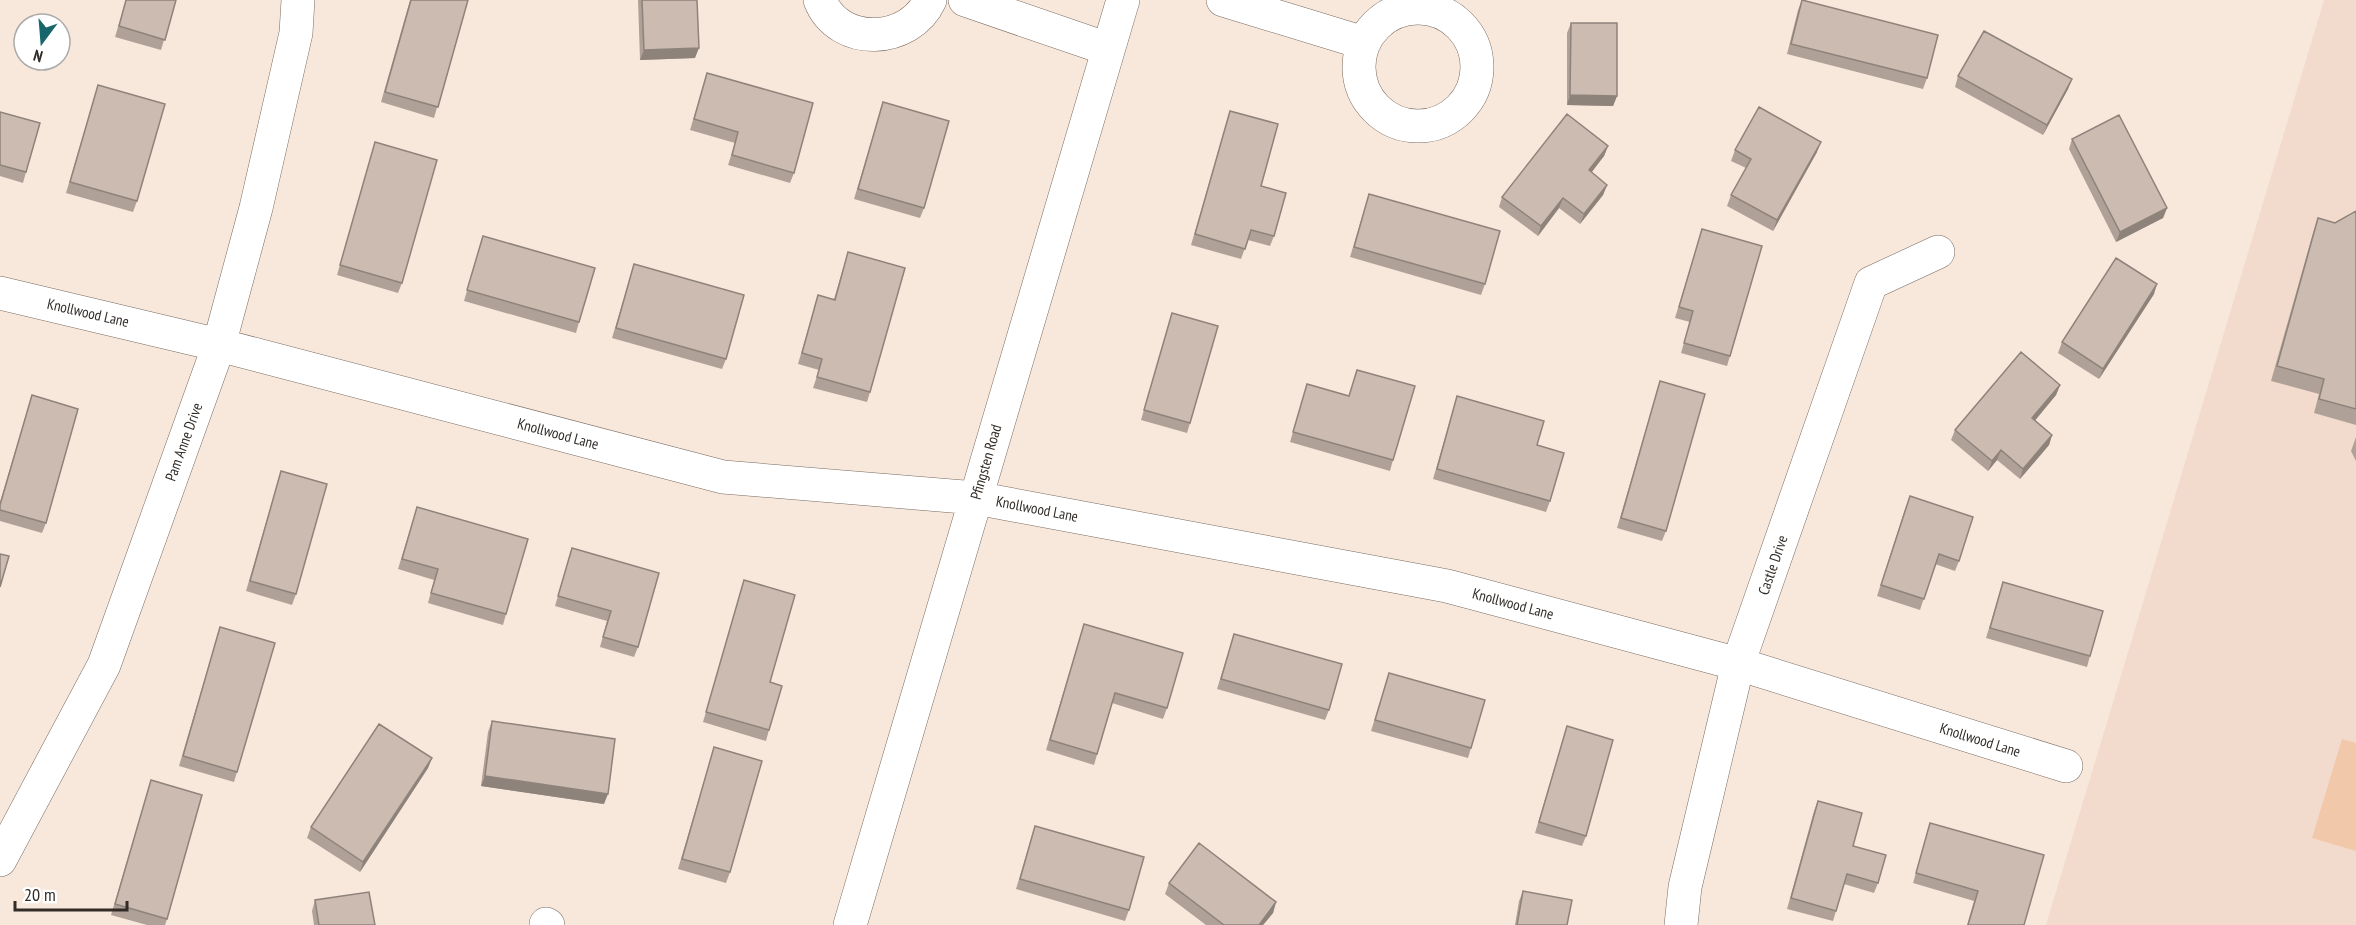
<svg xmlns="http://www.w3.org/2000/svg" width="2356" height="925" viewBox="0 0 2356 925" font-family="'PT Sans Narrow',sans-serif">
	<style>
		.built { fill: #f2dbcc }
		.green { fill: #f2c8aa }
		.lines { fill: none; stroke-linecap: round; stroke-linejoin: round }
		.street-casing { stroke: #796b61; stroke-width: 34 }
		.street { stroke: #fff; stroke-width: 33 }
		.wall { fill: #afa197 }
		.shaded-wall { fill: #8e837b }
		.building { fill: #cbbbb0; stroke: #8e837b; stroke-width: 1.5 }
		.labels { text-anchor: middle; stroke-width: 4.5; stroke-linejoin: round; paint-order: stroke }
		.street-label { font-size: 15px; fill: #322c28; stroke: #fff }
	</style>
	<rect width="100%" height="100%" fill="#f8e8dc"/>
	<path class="built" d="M 2324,0 L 2356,0 L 2356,925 L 2046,925 Z"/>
	<path class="green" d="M 2342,739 L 2356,743 L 2356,851 L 2312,838 Z"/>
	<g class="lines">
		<g class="street-casing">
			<path id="street" d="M 820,0 C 839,48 910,44 930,0
				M 965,0 L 1108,49
				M 1223,0 L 1364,43
				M1359 67a59 59 0 1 1 118 0a59 59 0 1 1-118 0Z
				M 0,293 L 219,345 L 723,477 L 976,498 L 1447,586 L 1738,664 L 2066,766
				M 0,860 L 104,665 L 219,345 L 256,208 L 296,33 L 298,0
				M 546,924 L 548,925
				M 850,925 L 1123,0
				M 1681,925 L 1685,887 L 1738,664 L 1871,283 L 1938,252"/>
		</g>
		<use href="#street" class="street"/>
	</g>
	<path class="wall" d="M 126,0 L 176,0 L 161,50 L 115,37 Z
		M 410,0 L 468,0 L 434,118 L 381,102 Z
		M 638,0 L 697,0 L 695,58 L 640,60 Z
		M 1802,0 L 1927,78 L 1923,89 L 1787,54 L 1798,10 Z
		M 1571,23 L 1617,96 L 1613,106 L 1567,105 L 1567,33 Z
		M 707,73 L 794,173 L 790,183 L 728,165 L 735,143 L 690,130 Z
		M 1958,76 L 2072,79 L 2068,89 L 2043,135 L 1955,87 Z
		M 98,85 L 137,201 L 133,212 L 66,193 Z
		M 883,102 L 924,208 L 920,218 L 854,199 Z
		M 1230,111 L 1261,186 L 1274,236 L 1270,246 L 1248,240 L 1241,259 L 1191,245 Z
		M 0,112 L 26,172 L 23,183 L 0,176 Z
		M 2072,139 L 2167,208 L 2163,218 L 2116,242 L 2069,149 Z
		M 375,142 L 402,283 L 398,293 L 337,275 Z
		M 1608,146 L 1604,156 L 1591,172 L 1607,185 L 1603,195 L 1580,224 L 1559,208 L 1538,236 L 1499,207 L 1502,197 Z
		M 1735,150 L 1817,152 L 1773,231 L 1727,206 L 1731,195 L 1746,168 L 1731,161 Z
		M 1369,194 L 1485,284 L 1481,295 L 1350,257 Z
		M 2356,211 L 2356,425 L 2314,413 L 2319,394 L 2271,381 L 2313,233 L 2318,218 L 2335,223 Z
		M 1702,229 L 1730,356 L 1727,366 L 1681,353 L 1690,322 L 1675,318 Z
		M 483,236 L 579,322 L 576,333 L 464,301 Z
		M 848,252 L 870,392 L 867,402 L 813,388 L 819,370 L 798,364 L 818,295 L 834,299 Z
		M 634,264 L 726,359 L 722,369 L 612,338 Z
		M 2154,294 L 2099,379 L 2058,353 L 2062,342 Z
		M 1172,313 L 1190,423 L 1187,433 L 1141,420 Z
		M 1357,370 L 1393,460 L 1390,471 L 1290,442 L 1307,384 L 1349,396 Z
		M 1660,381 L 1666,531 L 1662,541 L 1617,528 Z
		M 2060,385 L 2056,395 L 2035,420 L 2052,435 L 2049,445 L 2020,479 L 1997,460 L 1988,471 L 1951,440 L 1955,430 Z
		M 32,395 L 46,523 L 42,533 L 0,521 L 0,502 Z
		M 1457,396 L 1537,445 L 1550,501 L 1546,512 L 1433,479 Z
		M 2356,437 L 2356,461 L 2351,451 Z
		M 281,471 L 296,594 L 292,605 L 246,591 Z
		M 1906,506 L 1959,561 L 1955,571 L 1935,564 L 1920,610 L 1877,596 Z
		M 417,507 L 506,614 L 503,625 L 428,603 L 434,580 L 398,569 Z
		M 572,548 L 638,647 L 634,657 L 600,647 L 607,621 L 555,606 Z
		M 744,580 L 770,682 L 769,730 L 766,741 L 703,722 Z
		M 2003,582 L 2090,656 L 2087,667 L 1986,638 Z
		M 1084,624 L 1167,708 L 1163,719 L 1112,703 L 1094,765 L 1046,750 Z
		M 220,627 L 237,772 L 234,782 L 179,766 Z
		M 1234,634 L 1329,710 L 1325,720 L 1217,689 Z
		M 1389,673 L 1471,748 L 1468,758 L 1371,731 Z
		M 492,721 L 604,804 L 481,786 L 488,732 Z
		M 1567,726 L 1586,836 L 1582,846 L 1535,833 Z
		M 714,747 L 730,872 L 726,883 L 678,869 Z
		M 432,758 L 428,768 L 360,872 L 307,838 L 311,827 Z
		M 151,780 L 167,919 L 165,925 L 147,925 L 111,915 Z
		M 1818,801 L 1853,846 L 1878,883 L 1874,893 L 1844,884 L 1833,921 L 1787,909 L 1814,811 Z
		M 1930,823 L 2024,925 L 1967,925 L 1974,901 L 1913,883 Z
		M 1035,826 L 1129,910 L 1125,921 L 1016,889 Z
		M 1169,883 L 1276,902 L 1273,913 L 1263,925 L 1206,925 L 1165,894 Z
		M 1523,891 L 1567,925 L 1515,925 L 1519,901 Z
		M 315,900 L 375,925 L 314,925 L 312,911 Z"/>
	<path class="shaded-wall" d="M 699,48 L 695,58 L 640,60 L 644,50 Z
		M 2072,79 L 2068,89 L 2043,135 L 2047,125 Z
		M 1570,95 L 1617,96 L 1613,106 L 1567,105 Z
		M 1821,142 L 1817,152 L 1773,231 L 1777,220 Z
		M 1608,146 L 1604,156 L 1585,181 L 1589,170 Z
		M 1607,185 L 1603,195 L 1580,224 L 1584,214 Z
		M 1563,198 L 1559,208 L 1538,236 L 1541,226 Z
		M 2167,208 L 2163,218 L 2116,242 L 2120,232 Z
		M 2157,284 L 2154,294 L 2099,379 L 2103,369 Z
		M 2060,385 L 2056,395 L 2029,428 L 2032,418 Z
		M 2052,435 L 2049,445 L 2020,479 L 2023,469 Z
		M 2001,450 L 1997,460 L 1988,471 L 1992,461 Z
		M 432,758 L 428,768 L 360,872 L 363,862 Z
		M 485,776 L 608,794 L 604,804 L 481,786 Z
		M 1276,902 L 1273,913 L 1263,925 L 1259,925 Z"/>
	<path class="building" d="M 126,0 L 176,0 L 165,40 L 119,26 Z
		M 411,0 L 468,0 L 438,107 L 385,92 Z
		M 642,0 L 697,0 L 699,48 L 644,50 Z
		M 1802,0 L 1938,35 L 1927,78 L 1791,44 Z
		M 1571,23 L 1617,23 L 1617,96 L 1570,95 Z
		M 1984,31 L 2072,79 L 2047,125 L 1958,76 Z
		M 707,73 L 813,103 L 794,173 L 732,155 L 738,132 L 694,119 Z
		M 98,85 L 165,104 L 137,201 L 70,182 Z
		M 883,102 L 949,121 L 924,208 L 858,189 Z
		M 1759,107 L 1821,142 L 1777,220 L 1731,195 L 1751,159 L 1735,150 Z
		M 1230,111 L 1278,124 L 1261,186 L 1286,193 L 1274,236 L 1251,230 L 1245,249 L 1195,234 Z
		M 0,112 L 40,123 L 26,172 L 0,165 Z
		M 1567,114 L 1608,146 L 1589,170 L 1607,185 L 1584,214 L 1563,198 L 1541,226 L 1502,197 Z
		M 2119,115 L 2167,208 L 2120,232 L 2072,139 Z
		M 375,142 L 437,160 L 402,283 L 340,265 Z
		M 1369,194 L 1500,231 L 1485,284 L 1354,247 Z
		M 2356,211 L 2356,409 L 2319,399 L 2324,379 L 2277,366 L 2318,218 L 2335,223 Z
		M 1702,229 L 1762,246 L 1730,356 L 1684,343 L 1693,311 L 1679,307 Z
		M 483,236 L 595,268 L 579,322 L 467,290 Z
		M 848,252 L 905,268 L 870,392 L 817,377 L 822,359 L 802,353 L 818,295 L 835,300 Z
		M 2116,258 L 2157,284 L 2103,369 L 2062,342 Z
		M 634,264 L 744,295 L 726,359 L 616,328 Z
		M 1172,313 L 1218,326 L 1190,423 L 1144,410 Z
		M 2021,352 L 2060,385 L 2032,418 L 2052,435 L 2023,469 L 2001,450 L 1992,461 L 1955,430 Z
		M 1357,370 L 1415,386 L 1393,460 L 1293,432 L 1307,384 L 1349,396 Z
		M 1660,381 L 1705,394 L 1666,531 L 1621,518 Z
		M 32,395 L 78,409 L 46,523 L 0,510 L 0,505 Z
		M 1457,396 L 1544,421 L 1537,445 L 1564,453 L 1550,501 L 1437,469 Z
		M 281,471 L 327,484 L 296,594 L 250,581 Z
		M 1910,496 L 1973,517 L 1959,561 L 1939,554 L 1924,599 L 1881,585 Z
		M 417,507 L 528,539 L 506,614 L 431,593 L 438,569 L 402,559 Z
		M 572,548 L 659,573 L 638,647 L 603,637 L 611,611 L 558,596 Z
		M 0,554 L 9,556 L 0,587 Z
		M 744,580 L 795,595 L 770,682 L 782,686 L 769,730 L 706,712 Z
		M 2003,582 L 2103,611 L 2090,656 L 1990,628 Z
		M 1084,624 L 1183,653 L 1167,708 L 1115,693 L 1097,754 L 1050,740 Z
		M 220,627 L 275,643 L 237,772 L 183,756 Z
		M 1234,634 L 1342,664 L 1329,710 L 1221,679 Z
		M 1389,673 L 1485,700 L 1471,748 L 1375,720 Z
		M 492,721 L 615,739 L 608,794 L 485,776 Z
		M 379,724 L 432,758 L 363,862 L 311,827 Z
		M 1567,726 L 1613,740 L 1586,836 L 1539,822 Z
		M 714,747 L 762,761 L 730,872 L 682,859 Z
		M 151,780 L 202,795 L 167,919 L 115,904 Z
		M 1818,801 L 1862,813 L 1853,846 L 1886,855 L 1878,883 L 1847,874 L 1836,911 L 1791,898 Z
		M 1930,823 L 2044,855 L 2024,925 L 1968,925 L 1978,891 L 1916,873 Z
		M 1035,826 L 1144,857 L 1129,910 L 1020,879 Z
		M 1199,843 L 1276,902 L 1259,925 L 1224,925 L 1169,883 Z
		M 1523,891 L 1572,900 L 1567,925 L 1517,925 Z
		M 369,892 L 375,925 L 319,925 L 315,900 Z"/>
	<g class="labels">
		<g class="street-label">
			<text transform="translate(88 313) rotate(13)" y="5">Knollwood Lane</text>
			<text transform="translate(558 434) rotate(15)" y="5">Knollwood Lane</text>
			<text transform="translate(184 442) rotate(-70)" y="5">Pam Anne Drive</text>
			<text transform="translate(986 462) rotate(-74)" y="5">Pfingsten Road</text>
			<text transform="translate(1037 509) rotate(11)" y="5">Knollwood Lane</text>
			<text transform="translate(1773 565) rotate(-71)" y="5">Castle Drive</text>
			<text transform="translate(1513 604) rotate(15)" y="5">Knollwood Lane</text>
			<text transform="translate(1980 740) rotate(17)" y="5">Knollwood Lane</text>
		</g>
	</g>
	<g transform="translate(42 42) rotate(196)"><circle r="28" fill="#ffffff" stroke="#adaba9" stroke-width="1.5"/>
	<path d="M0-4.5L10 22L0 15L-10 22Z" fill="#18666b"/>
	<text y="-9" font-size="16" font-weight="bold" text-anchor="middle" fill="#322c28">N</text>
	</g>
	<path d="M15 901v9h112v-9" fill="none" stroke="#322c28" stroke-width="3"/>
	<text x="24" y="901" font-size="18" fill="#322c28" stroke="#ffffff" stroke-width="4.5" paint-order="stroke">20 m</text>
</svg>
